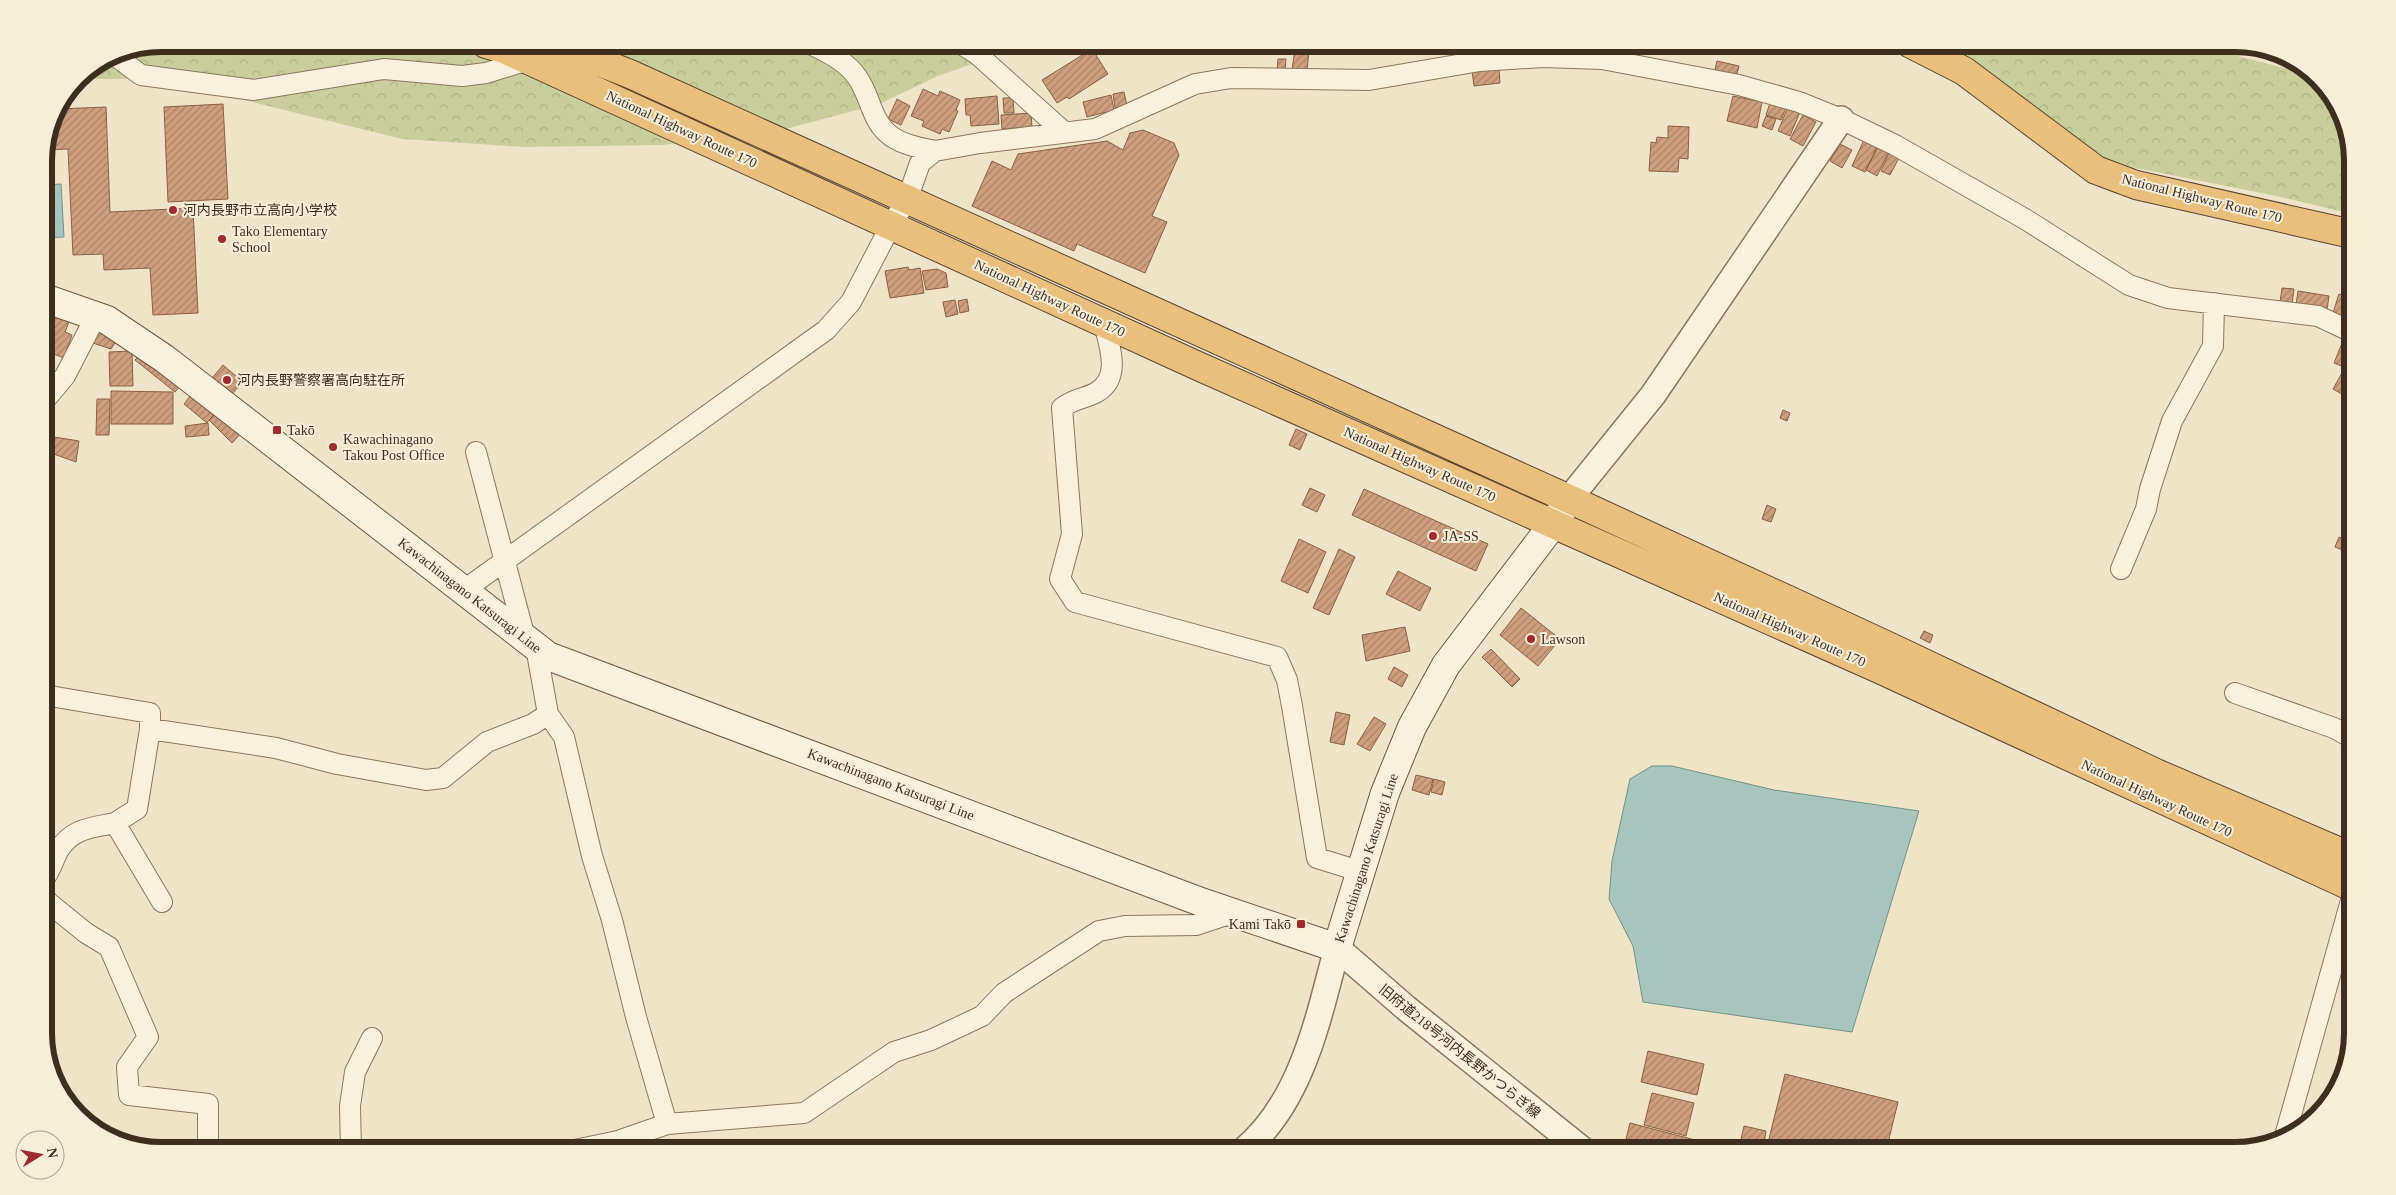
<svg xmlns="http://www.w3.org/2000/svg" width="2396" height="1195" viewBox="0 0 2396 1195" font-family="'Times New Roman','Noto Sans JP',serif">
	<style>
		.forest { fill: url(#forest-crowns) }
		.water { fill: #a9c4bc; stroke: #6f938a }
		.building { fill: url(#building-hatch); stroke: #8d5f41 }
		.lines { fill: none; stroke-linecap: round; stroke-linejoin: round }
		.minor-casing { stroke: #8d765c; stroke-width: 22 }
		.tertiary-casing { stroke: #8d765c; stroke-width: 28 }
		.secondary-casing { stroke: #6f573f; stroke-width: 30 }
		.trunk-casing { stroke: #5b4430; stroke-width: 30 }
		.minor { stroke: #faf1dc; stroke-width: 20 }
		.tertiary { stroke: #faf1dc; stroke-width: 25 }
		.secondary { stroke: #faf1dc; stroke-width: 28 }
		.trunk { stroke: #eabe7c; stroke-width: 28 }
		.poi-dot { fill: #9e2a2b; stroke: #f7eed8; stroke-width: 2 }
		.labels { text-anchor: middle; stroke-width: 4; stroke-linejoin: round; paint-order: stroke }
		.street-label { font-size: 14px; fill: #3d2e20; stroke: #f7eed8 }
		.poi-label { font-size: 14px; fill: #3d2e20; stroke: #f7eed8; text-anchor: start }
		.rim { fill: none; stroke: #3d2e20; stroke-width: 6 }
	</style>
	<defs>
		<pattern id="forest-crowns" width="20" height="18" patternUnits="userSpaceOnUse" patternTransform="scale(1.25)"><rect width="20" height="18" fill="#c9cf9b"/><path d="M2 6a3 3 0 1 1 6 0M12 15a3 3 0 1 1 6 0" fill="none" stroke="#aeb285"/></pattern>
		<pattern id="building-hatch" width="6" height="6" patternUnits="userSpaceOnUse" patternTransform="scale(1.25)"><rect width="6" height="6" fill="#cf9f7d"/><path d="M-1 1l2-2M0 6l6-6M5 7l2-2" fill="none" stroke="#a98266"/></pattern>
	</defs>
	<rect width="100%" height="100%" fill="#f0e4c8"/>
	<path class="forest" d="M 162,44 L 1009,44 L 992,57 L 938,76 L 879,104 L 771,133 L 662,145 L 524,147 L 402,139 L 224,95 L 129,79 L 78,79 L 117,53 Z
		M 1948,44 L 2192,44 L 2307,74 L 2333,96 L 2352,154 L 2352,214 L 2276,196 L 2131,167 L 2095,155 Z"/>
	<path class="water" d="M 61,184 L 64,237 L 44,238 L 44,185 Z
		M 1652,766 L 1672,766 L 1774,790 L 1919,811 L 1852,1032 L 1643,1002 L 1633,946 L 1609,899 L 1612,861 L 1630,779 Z"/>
	<path class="building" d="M 1295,48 L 1309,50 L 1307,72 L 1292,71 Z
		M 1092,49 L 1108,74 L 1069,99 L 1067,97 L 1057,103 L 1042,80 Z
		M 1278,59 L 1286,59 L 1285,71 L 1277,70 Z
		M 1717,61 L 1739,66 L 1736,78 L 1714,74 Z
		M 1499,68 L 1500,83 L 1474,86 L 1472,71 Z
		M 923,89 L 938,96 L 940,91 L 960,100 L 956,110 L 958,111 L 949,132 L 942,129 L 940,134 L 922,126 L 924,121 L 911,116 Z
		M 1124,92 L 1127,106 L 1115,108 L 1113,94 Z
		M 1111,95 L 1114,110 L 1087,117 L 1083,102 Z
		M 997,96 L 999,124 L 971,126 L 970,115 L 966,115 L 965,99 Z
		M 1733,96 L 1762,102 L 1757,128 L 1727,121 Z
		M 1003,98 L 1013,98 L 1014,113 L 1004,113 Z
		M 897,99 L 910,106 L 901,125 L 888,119 Z
		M 1770,103 L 1786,108 L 1781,120 L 1766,115 Z
		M 223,104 L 228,199 L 168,202 L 164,107 Z
		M 106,107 L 110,212 L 193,208 L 198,313 L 153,315 L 150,268 L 104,270 L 103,254 L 73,255 L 68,149 L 45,150 L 53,116 L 57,109 Z
		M 1788,107 L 1800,112 L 1790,136 L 1778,131 Z
		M 1031,113 L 1032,127 L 1002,129 L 1001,115 Z
		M 1803,115 L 1816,122 L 1803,146 L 1790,139 Z
		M 1766,116 L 1776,119 L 1772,130 L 1762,126 Z
		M 1668,126 L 1689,127 L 1688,159 L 1679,158 L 1678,172 L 1649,171 L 1651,142 L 1656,143 L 1657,137 L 1668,138 Z
		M 1143,130 L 1174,143 L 1179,155 L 1152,216 L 1167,222 L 1145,273 L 1077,244 L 1074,251 L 972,206 L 992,161 L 1011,170 L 1018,154 L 1107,141 L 1123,150 L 1130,133 Z
		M 1864,140 L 1877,147 L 1865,172 L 1852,166 Z
		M 1840,144 L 1852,150 L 1842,168 L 1830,161 Z
		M 1878,147 L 1888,153 L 1877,176 L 1866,170 Z
		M 1889,153 L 1899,158 L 1890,175 L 1881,171 Z
		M 908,267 L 909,270 L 920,268 L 924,293 L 890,298 L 885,271 Z
		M 937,269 L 946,273 L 948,287 L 926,290 L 922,271 Z
		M 2282,288 L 2294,289 L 2292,304 L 2280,302 Z
		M 2298,291 L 2329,296 L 2327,310 L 2296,305 Z
		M 2339,294 L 2352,298 L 2350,321 L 2332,316 Z
		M 967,299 L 969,311 L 960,313 L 958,301 Z
		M 955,300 L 958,314 L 946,317 L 943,302 Z
		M 44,303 L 72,314 L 65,332 L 72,335 L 64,358 L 51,353 L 54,344 L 44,340 Z
		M 97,320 L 121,333 L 111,349 L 87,341 Z
		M 2344,338 L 2352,341 L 2352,370 L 2334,363 Z
		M 145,348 L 185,380 L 175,392 L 135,360 Z
		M 132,351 L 133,386 L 110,386 L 109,352 Z
		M 223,365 L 243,382 L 231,395 L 212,378 Z
		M 2343,371 L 2352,377 L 2352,388 L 2347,397 L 2333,389 Z
		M 197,387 L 220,406 L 207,423 L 184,404 Z
		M 111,391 L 173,392 L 173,424 L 111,424 Z
		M 97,399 L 110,399 L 109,435 L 96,435 Z
		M 222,407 L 245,429 L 232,443 L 209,420 Z
		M 1783,410 L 1790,413 L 1787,421 L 1780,418 Z
		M 208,423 L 209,435 L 186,437 L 185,426 Z
		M 1296,429 L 1307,434 L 1300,450 L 1289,445 Z
		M 54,437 L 79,441 L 76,462 L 51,453 Z
		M 1310,488 L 1325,495 L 1317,512 L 1302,505 Z
		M 1364,489 L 1488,544 L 1476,571 L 1352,515 Z
		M 1767,505 L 1776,509 L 1771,522 L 1762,519 Z
		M 2339,537 L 2352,543 L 2352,554 L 2335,547 Z
		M 1299,539 L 1326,552 L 1308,593 L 1281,581 Z
		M 1339,549 L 1355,557 L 1329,615 L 1313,608 Z
		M 1398,571 L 1431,588 L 1420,611 L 1386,594 Z
		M 1521,608 L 1560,639 L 1538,666 L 1500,635 Z
		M 1405,627 L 1410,651 L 1366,661 L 1362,635 Z
		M 1924,631 L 1933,635 L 1930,643 L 1920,638 Z
		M 1491,649 L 1520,679 L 1512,687 L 1482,657 Z
		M 1394,667 L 1408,675 L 1402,687 L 1388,679 Z
		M 1336,712 L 1350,715 L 1344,745 L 1330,742 Z
		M 1374,717 L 1386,724 L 1370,751 L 1357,744 Z
		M 1416,775 L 1433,779 L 1429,795 L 1412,790 Z
		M 1434,779 L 1445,782 L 1442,795 L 1431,792 Z
		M 1648,1051 L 1704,1064 L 1697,1095 L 1641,1082 Z
		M 1785,1074 L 1898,1102 L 1886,1151 L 1766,1151 Z
		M 1652,1093 L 1694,1103 L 1686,1136 L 1644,1125 Z
		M 1630,1123 L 1699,1141 L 1697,1151 L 1623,1151 Z
		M 1744,1126 L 1766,1131 L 1763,1149 L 1740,1144 Z"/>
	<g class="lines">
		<g class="minor-casing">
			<path id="minor" d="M 810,44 C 826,51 847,62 857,77 C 871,96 871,122 891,136 C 903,145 921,148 935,151
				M 961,44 L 977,54 L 1064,132
				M 574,52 L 614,44
				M 114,55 L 141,75 L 254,90 L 384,69 L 462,76 L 486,73 L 528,60
				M 1104,323 C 1109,345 1122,377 1097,392 C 1085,399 1074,398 1062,408 L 1072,534 L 1060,579 L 1075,602 L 1277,657 L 1287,680 L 1292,706 L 1317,858 L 1359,871
				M 44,401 L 65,376 L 96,316
				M 476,452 L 525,638
				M 2121,569 L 2146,509 L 2150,489 L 2172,421 L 2213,346 L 2214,303
				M 464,590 L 826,330 L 851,302 L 891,225 L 907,200 L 920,163 L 935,151 L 980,143 L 1095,129 L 1195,84 L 1231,78 L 1369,80 L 1480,61 L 1543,57 L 1602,59 L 1739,85 L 1799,102 L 1841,119 L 1895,145 L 2025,219 L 2129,285 L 2168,298 L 2318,316 L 2352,332
				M 536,647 L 548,714 L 564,737 L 592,856 L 612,920 L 636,1017 L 667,1124
				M 2235,693 L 2334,728 L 2352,738
				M 44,695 L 150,713 L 150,729 L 137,809 L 115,823 L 162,902
				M 150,729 L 276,748 L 337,764 L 426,780 L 443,778 L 487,742 L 533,724 L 548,714
				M 44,879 C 51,870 53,861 58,851 C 72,828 91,828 115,823
				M 44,897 L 49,903 L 86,933 L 109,947 L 148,1037 L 127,1067 L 129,1095 L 208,1104 L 208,1151
				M 2285,1136 L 2352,897
				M 351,1151 L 350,1106 L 355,1072 L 372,1038
				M 570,1151 L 618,1141 L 667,1124 L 804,1113 L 894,1052 L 931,1040 L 982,1016 L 1004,993 L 1099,931 L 1125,926 L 1196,925 L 1232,913"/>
		</g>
		<g class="tertiary-casing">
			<path id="tertiary" d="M 1569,499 L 1653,395 L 1841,119
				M 1243,1151 C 1302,1102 1318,1019 1337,948 L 1406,1008 L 1584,1151"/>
		</g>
		<g class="secondary-casing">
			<path id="secondary" d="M 44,298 L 107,320 L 165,359 L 548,656 L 1201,902 L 1337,948 L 1385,793 L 1412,727 L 1446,665 L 1554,523 L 1569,499"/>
		</g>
		<g class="trunk-casing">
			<path id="trunk" d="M 486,44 L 504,49 L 1198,366 L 1877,668 L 2352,887
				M 554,44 L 630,74 L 1569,499 L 1886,645 L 2156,773 L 2352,857
				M 1911,44 L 1964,71 L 2096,170 L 2136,185 L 2352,234"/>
		</g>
		<use href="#minor" class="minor"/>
		<use href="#tertiary" class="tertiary"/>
		<use href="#secondary" class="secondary"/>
		<use href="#trunk" class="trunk"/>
	</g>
	<g class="poi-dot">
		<circle cx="173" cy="210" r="5"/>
		<circle cx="222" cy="239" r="5"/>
		<circle cx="227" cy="380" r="5"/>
		<rect x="272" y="425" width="10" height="10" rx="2.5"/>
		<circle cx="333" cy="447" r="5"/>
		<circle cx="1433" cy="536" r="5"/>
		<circle cx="1531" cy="639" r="5"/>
		<rect x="1296" y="919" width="10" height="10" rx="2.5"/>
	</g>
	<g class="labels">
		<g class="street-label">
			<text transform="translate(682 129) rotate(25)" y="5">National Highway Route 170</text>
			<text transform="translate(2202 198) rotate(14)" y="5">National Highway Route 170</text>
			<text transform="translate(1050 298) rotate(25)" y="5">National Highway Route 170</text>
			<text transform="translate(1420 464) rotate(24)" y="5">National Highway Route 170</text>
			<text transform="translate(470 595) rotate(38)" y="5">Kawachinagano Katsuragi Line</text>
			<text transform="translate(1790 629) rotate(24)" y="5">National Highway Route 170</text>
			<text transform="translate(891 784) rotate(21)" y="5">Kawachinagano Katsuragi Line</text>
			<text transform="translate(2157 798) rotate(25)" y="5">National Highway Route 170</text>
			<text transform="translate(1366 858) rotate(-72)" y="5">Kawachinagano Katsuragi Line</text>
			<text transform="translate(1460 1051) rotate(39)" y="5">旧府道218号河内長野かつらぎ線</text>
		</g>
		<g class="poi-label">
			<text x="183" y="215">河内長野市立高向小学校</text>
			<text x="232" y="236">Tako Elementary<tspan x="232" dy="16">School</tspan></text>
			<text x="237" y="385">河内長野警察署高向駐在所</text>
			<text x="287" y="435">Takō</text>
			<text x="343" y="444">Kawachinagano<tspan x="343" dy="16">Takou Post Office</tspan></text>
			<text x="1443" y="541">JA-SS</text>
			<text x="1541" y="644">Lawson</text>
			<text x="1291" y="929" text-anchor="end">Kami Takō</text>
		</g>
	</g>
	<path d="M0 0H2396V1195H0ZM161 52H2235A109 109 0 0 1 2344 161V1033A109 109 0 0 1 2235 1142H161A109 109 0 0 1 52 1033V161A109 109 0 0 1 161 52Z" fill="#f7eed8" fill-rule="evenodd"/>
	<path class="rim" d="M161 52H2235A109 109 0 0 1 2344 161V1033A109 109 0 0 1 2235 1142H161A109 109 0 0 1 52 1033V161A109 109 0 0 1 161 52Z"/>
	<g transform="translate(40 1155) rotate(80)"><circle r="24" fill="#f7eed8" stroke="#ada18e"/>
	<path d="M0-4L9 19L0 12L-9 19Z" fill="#9e2a2b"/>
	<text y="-8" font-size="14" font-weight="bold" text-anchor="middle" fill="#3d2e20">N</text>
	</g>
</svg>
